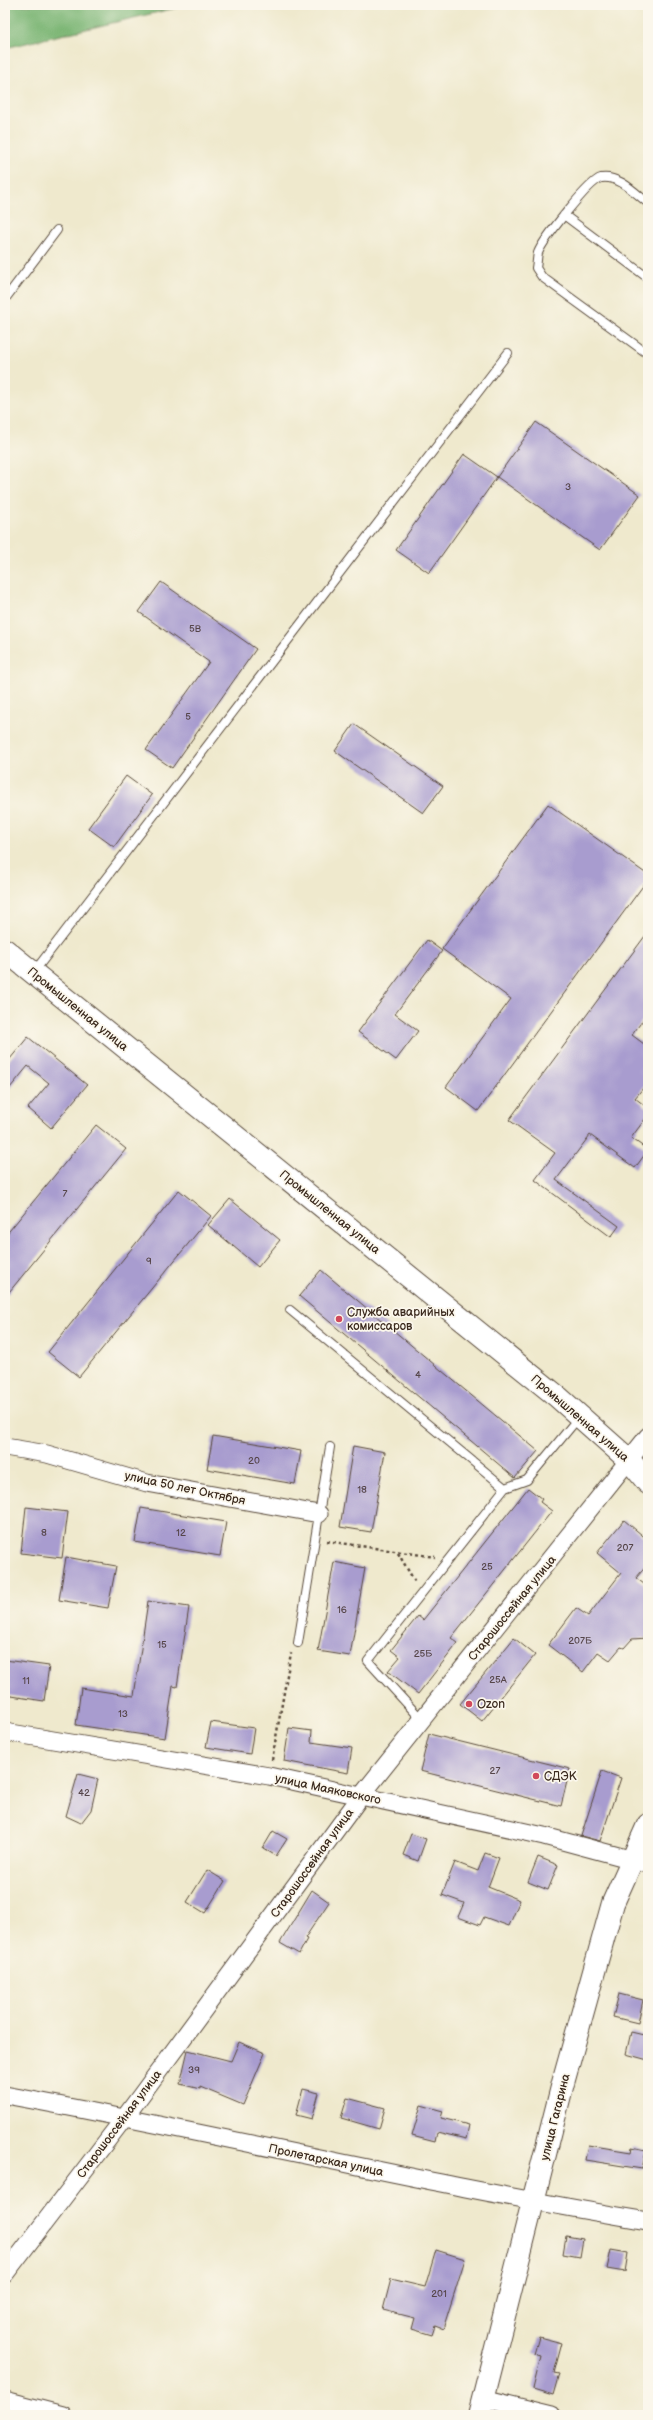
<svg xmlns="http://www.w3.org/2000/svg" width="653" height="2420" viewBox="0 0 653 2420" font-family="'Balsamiq Sans',sans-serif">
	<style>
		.forest { fill: #7bb674; stroke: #5b7049 }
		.building { fill: #a89ccf }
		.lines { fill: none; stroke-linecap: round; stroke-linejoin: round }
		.lane-casing { stroke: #564738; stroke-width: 10 }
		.street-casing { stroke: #564738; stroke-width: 19 }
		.secondary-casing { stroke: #564738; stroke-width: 24 }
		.path { stroke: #564738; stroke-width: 2.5; stroke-dasharray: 3 3; stroke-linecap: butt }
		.lane { stroke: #fff; stroke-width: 8 }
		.street { stroke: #fff; stroke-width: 17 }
		.secondary { stroke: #fff; stroke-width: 22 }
		.poi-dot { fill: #d1495b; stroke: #fbf7ec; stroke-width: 1.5 }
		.labels { text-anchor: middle; stroke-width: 3.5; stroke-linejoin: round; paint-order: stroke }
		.number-label { font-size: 10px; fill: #56464a }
		.street-label { font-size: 12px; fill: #3b2a1e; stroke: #fbf7ec }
		.poi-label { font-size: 12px; fill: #3b2a1e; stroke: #fbf7ec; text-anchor: start }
	</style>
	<rect width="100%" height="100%" fill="#fbf7ec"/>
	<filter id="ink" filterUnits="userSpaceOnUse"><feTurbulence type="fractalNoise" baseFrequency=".025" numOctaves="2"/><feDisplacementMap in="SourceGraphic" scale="8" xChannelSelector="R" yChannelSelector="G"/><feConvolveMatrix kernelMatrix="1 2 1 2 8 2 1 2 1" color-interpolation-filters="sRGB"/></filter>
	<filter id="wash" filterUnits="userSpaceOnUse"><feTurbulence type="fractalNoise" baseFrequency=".012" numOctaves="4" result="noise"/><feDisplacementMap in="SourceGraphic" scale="16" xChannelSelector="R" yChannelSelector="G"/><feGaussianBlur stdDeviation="0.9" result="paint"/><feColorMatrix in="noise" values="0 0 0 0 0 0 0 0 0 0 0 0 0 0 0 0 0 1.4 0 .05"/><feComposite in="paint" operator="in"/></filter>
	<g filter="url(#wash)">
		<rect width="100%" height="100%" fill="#efe9cd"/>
		<path class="forest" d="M 5,5 L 189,5 L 5,48 Z"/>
		<g id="blocks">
			<path class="building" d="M 536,422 L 640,495 L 600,550 L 497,477 Z
				M 464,454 L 497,477 L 429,573 L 396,550 Z
				M 161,582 L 256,649 L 172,768 L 146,750 L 209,662 L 139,612 Z
				M 354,724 L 443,786 L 423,813 L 335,751 Z
				M 126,776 L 152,795 L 114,847 L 88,828 Z
				M 548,804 L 648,875 L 648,879 L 478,1111 L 446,1087 L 511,999 L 442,949 Z
				M 648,932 L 648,1013 L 632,1035 L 648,1047 L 648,1082 L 635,1098 L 648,1108 L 648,1115 L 631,1138 L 648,1150 L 635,1168 L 590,1135 L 556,1180 L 619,1226 L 611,1237 L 535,1180 L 555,1153 L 509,1120 Z
				M 427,940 L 442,951 L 395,1014 L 418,1031 L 396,1060 L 358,1032 Z
				M 28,1037 L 87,1085 L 51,1128 L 28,1108 L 49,1083 L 28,1066 L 5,1094 L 5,1065 Z
				M 96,1125 L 126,1149 L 5,1297 L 5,1236 Z
				M 179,1190 L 211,1216 L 79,1377 L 48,1352 Z
				M 230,1199 L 280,1240 L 258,1267 L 208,1225 Z
				M 321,1270 L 538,1451 L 515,1478 L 299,1296 Z
				M 213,1436 L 301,1451 L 295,1484 L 207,1469 Z
				M 353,1446 L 385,1452 L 371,1532 L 340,1527 Z
				M 528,1488 L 542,1499 L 540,1502 L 552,1511 L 451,1638 L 458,1643 L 418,1694 L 388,1671 L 400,1657 L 391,1650 L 418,1616 L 423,1620 Z
				M 26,1507 L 68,1512 L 62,1558 L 21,1553 Z
				M 141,1508 L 226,1522 L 220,1556 L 135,1542 Z
				M 624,1520 L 648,1540 L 648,1564 L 636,1578 L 648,1587 L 648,1638 L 632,1639 L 624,1648 L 621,1647 L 610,1660 L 598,1652 L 583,1672 L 548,1645 L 576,1608 L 588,1616 L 621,1573 L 597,1553 Z
				M 66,1557 L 116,1566 L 108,1608 L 59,1600 Z
				M 334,1562 L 365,1568 L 350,1656 L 318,1651 Z
				M 148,1601 L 189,1607 L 177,1687 L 173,1686 L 165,1738 L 76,1725 L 81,1688 L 134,1696 Z
				M 514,1638 L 535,1655 L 482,1721 L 460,1704 Z
				M 5,1660 L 49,1666 L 44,1701 L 5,1695 Z
				M 211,1722 L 254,1728 L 250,1754 L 206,1747 Z
				M 289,1728 L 312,1731 L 311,1742 L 352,1748 L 348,1773 L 284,1761 Z
				M 429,1734 L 570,1769 L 561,1806 L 420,1771 Z
				M 602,1771 L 621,1778 L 600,1841 L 581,1836 Z
				M 78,1774 L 98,1779 L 91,1810 L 81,1823 L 66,1816 Z
				M 273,1831 L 287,1839 L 276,1856 L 263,1848 Z
				M 411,1834 L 426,1839 L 418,1861 L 403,1855 Z
				M 485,1853 L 499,1858 L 488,1887 L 520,1900 L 509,1926 L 484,1917 L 480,1925 L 458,1917 L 464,1903 L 442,1895 L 455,1862 L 478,1871 Z
				M 538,1857 L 558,1865 L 548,1890 L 528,1882 Z
				M 207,1870 L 225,1881 L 205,1913 L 187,1902 Z
				M 312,1890 L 329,1902 L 305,1938 L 307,1939 L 299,1954 L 280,1943 Z
				M 619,1994 L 643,2000 L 638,2023 L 613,2017 Z
				M 631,2032 L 648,2036 L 648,2060 L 626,2054 Z
				M 239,2042 L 265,2053 L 243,2105 L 200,2087 L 200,2089 L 180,2084 L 188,2050 L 231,2061 Z
				M 303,2089 L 319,2093 L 312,2119 L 296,2115 Z
				M 347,2098 L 385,2108 L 379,2129 L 341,2118 Z
				M 421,2105 L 443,2111 L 441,2118 L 469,2125 L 466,2139 L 437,2132 L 435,2142 L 412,2136 Z
				M 588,2145 L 631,2152 L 632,2147 L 646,2150 L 642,2169 L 585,2160 Z
				M 566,2236 L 583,2239 L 580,2257 L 563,2254 Z
				M 436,2250 L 465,2259 L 443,2329 L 435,2326 L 432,2335 L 412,2329 L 415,2318 L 383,2310 L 391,2279 L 425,2287 Z
				M 611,2250 L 628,2253 L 625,2272 L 607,2269 Z
				M 539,2337 L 562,2343 L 554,2373 L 559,2374 L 553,2395 L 533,2389 L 541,2356 L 534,2354 Z"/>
		</g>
	</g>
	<g filter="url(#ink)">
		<use href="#blocks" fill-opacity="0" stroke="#564738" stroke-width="1"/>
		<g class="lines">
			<g class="lane-casing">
				<path id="lane" d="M 648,203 C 635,193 619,175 601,178 C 589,181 543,240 538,253 C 537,257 537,263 536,268 L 542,277 L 648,354
					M 564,215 L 648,278
					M 5,299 L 57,230
					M 34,972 L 508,353
					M 290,1310 L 505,1488 L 527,1480 L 579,1417
					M 298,1643 L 330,1447
					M 422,1720 L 368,1661 L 505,1488"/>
			</g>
			<g class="street-casing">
				<path id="street" d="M 5,1447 L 47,1454 L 147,1483 L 319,1514
					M 5,1732 L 269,1776 L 544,1836 L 648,1864
					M 5,2095 C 220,2134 432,2186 648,2221
					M 5,2274 L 125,2117 L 361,1796 L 648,1436
					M 483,2398 L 552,2415
					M 5,2400 L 63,2415"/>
			</g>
			<g class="secondary-casing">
				<path id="secondary" d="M 5,950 L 558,1397 L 630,1461 L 648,1483
					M 479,2415 L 563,2083 L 613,1903 L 648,1825"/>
			</g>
			<path class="path" d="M 327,1541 L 435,1557
				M 398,1553 L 415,1582
				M 272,1760 L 291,1653"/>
			<use href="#lane" class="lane"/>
			<use href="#street" class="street"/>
			<use href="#secondary" class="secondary"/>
		</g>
	</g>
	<g class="poi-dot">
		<circle cx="339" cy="1319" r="4"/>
		<circle cx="469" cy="1704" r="4"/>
		<circle cx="536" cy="1776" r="4"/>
	</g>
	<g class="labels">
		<g class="number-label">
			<text x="568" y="490">3</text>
			<text x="195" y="632">5В</text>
			<text x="188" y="720">5</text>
			<text x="65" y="1197">7</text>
			<text x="149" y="1264">9</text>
			<text x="418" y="1378">4</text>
			<text x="254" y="1464">20</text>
			<text x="362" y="1493">18</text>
			<text x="44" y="1536">8</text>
			<text x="181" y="1536">12</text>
			<text x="625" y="1551">207</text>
			<text x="487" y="1570">25</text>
			<text x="342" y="1613">16</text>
			<text x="580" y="1644">207Б</text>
			<text x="162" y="1648">15</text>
			<text x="423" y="1657">25Б</text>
			<text x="498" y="1683">25А</text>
			<text x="26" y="1684">11</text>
			<text x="123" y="1717">13</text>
			<text x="495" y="1774">27</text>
			<text x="84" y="1796">42</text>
			<text x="194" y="2073">39</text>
			<text x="439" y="2297">201</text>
		</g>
		<g class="street-label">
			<text transform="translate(78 1009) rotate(39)" y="4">Промышленная улица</text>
			<text transform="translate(330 1212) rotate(39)" y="4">Промышленная улица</text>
			<text transform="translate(580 1418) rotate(41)" y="4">Промышленная улица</text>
			<text transform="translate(185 1488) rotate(12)" y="4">улица 50 лет Октября</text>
			<text transform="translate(512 1608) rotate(-51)" y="4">Старошоссейная улица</text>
			<text transform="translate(328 1789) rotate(12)" y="4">улица Маяковского</text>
			<text transform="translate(312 1863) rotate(-54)" y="4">Старошоссейная улица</text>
			<text transform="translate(555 2117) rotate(-76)" y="4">улица Гагарина</text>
			<text transform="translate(119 2124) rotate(-53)" y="4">Старошоссейная улица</text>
			<text transform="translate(326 2160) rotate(12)" y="4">Пролетарская улица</text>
		</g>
		<g class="poi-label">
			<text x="347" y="1316">Служба аварийных<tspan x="347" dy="14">комиссаров</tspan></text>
			<text x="477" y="1708">Ozon</text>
			<text x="544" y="1780">СДЭК</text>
		</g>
	</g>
	<rect width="653" height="2420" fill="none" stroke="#fbf7ec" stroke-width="20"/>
</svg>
